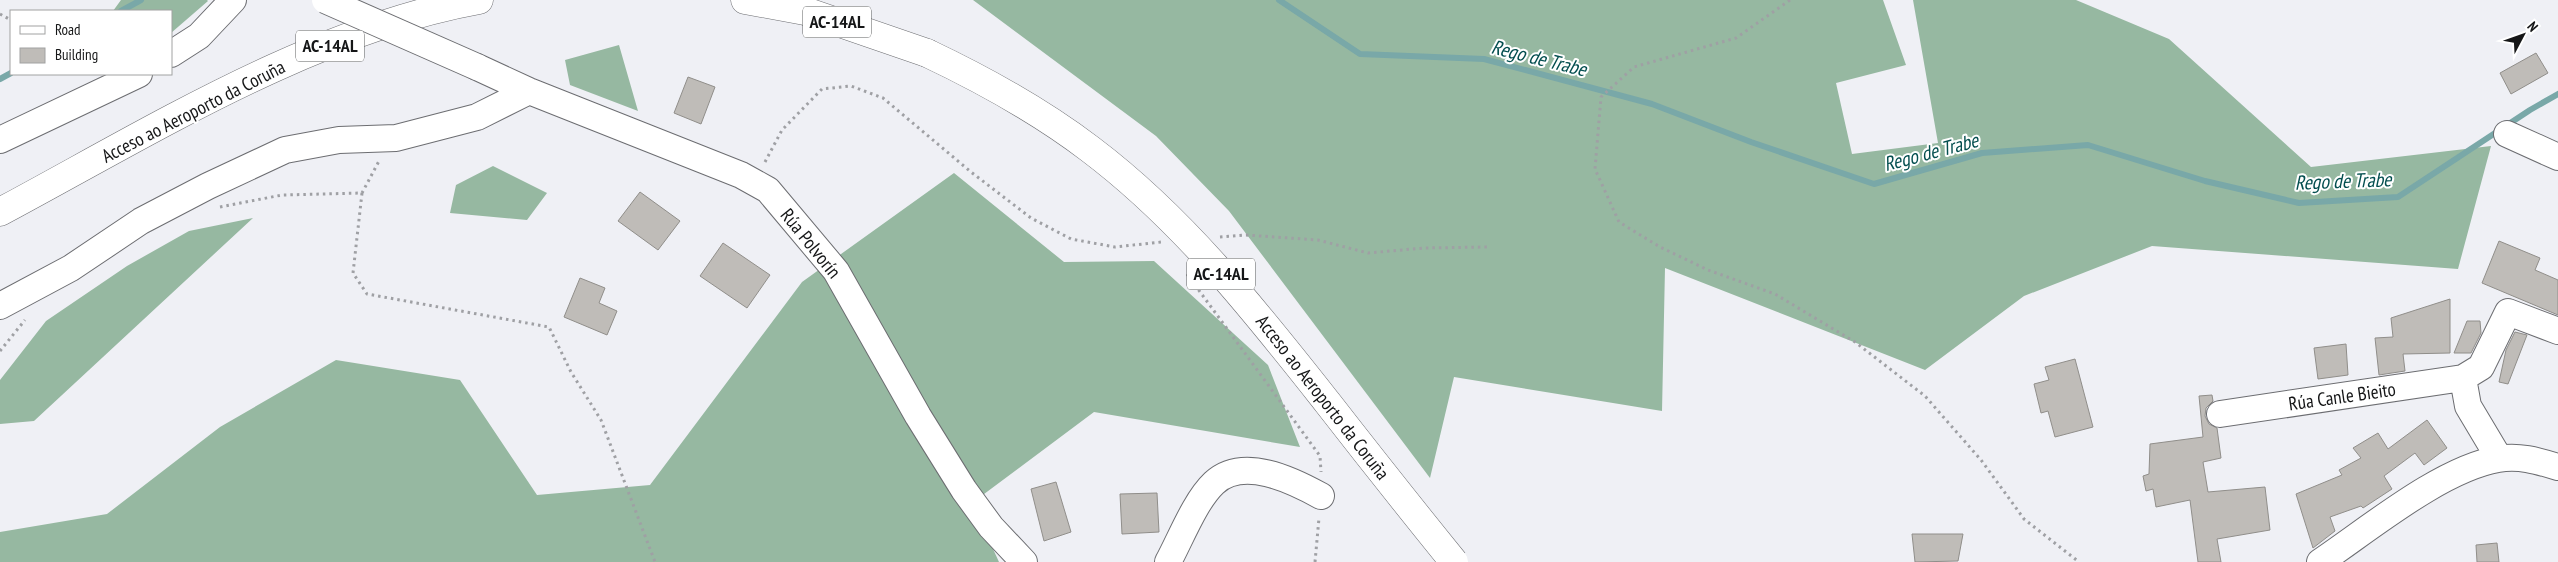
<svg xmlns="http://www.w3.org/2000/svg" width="2558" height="562" viewBox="0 0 2558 562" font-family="'PT Sans Narrow',sans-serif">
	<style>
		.forest { fill: #96b8a1 }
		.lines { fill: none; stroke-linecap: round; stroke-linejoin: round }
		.stream { stroke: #79a8a8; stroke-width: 6 }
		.building { fill: #bfbcb8; stroke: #908e8a }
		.minor-casing { stroke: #6c6d71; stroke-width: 28 }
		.highway-casing { stroke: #6c6d71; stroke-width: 29 }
		.path { stroke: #9fa0a4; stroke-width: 3; stroke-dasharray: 2.5 4; stroke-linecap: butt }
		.minor { stroke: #fff; stroke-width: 26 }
		.highway { stroke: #fff; stroke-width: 28 }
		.minor-bridge-casing { stroke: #6c6d71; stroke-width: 28; stroke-linecap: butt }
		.highway-bridge-casing { stroke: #6c6d71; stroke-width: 29; stroke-linecap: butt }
		.minor-bridge { stroke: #fff; stroke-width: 26 }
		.highway-bridge { stroke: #fff; stroke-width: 28 }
		.labels { text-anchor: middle; stroke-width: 4; stroke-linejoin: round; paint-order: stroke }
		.shield { fill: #fff; stroke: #5b5c5d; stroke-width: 1 }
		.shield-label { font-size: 18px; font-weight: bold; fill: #151617 }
		.street-label { font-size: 19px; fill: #151617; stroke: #fff }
		.water-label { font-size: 20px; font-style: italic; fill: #034e4f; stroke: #fff }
	</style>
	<rect width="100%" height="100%" fill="#eff0f5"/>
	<path class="forest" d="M 121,0 L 207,0 L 208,1 L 171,33 L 171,11 L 113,11 Z
		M 973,0 L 1883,0 L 1906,65 L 1836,83 L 1852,154 L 1938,143 L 1913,0 L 2076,0 L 2169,39 L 2311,167 L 2491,146 L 2458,269 L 2152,246 L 2024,296 L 1925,370 L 1665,268 L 1662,411 L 1454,377 L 1430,478 L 1229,211 L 1156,136 Z
		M 619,45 L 638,111 L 570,85 L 565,60 Z
		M 493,166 L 547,193 L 527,220 L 450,213 L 456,185 Z
		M 954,173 L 1064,262 L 1154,261 L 1268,365 L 1300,447 L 1094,412 L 972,503 L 999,562 L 0,562 L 0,532 L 107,514 L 220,427 L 336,360 L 460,380 L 537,495 L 650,485 L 802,282 Z
		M 253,218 L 34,421 L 0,424 L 0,380 L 46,321 L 127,266 L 189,231 Z"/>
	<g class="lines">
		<path class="stream" d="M 1279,0 L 1360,54 L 1484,59 L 1652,104 L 1751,142 L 1874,184 L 1982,153 L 2088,145 L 2205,181 L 2299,203 L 2398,197 L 2530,110 L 2558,94
			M 121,11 L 141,0
			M 0,79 L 11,73"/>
	</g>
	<path class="building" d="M 2536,53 L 2548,73 L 2511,94 L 2500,73 Z
		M 688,77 L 715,87 L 701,124 L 674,113 Z
		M 640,192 L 680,221 L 658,250 L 618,221 Z
		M 2499,241 L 2540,258 L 2535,270 L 2558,280 L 2558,315 L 2482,283 Z
		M 723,243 L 770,275 L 747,308 L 700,276 Z
		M 580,278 L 605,288 L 599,303 L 617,311 L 607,335 L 564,317 Z
		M 2450,299 L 2450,353 L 2403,354 L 2405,371 L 2379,375 L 2375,338 L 2393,337 L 2391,318 Z
		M 2467,321 L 2480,321 L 2481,333 L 2471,353 L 2454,353 Z
		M 2515,332 L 2527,335 L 2508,384 L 2499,382 L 2506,350 Z
		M 2346,344 L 2348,375 L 2318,379 L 2314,348 Z
		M 2075,359 L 2093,427 L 2055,437 L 2048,411 L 2041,413 L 2034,384 L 2049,380 L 2045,367 Z
		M 2212,395 L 2213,401 L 2206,408 L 2205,416 L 2209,424 L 2217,428 L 2221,458 L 2203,462 L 2208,492 L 2265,487 L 2270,530 L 2217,539 L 2221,562 L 2198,562 L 2190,500 L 2156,507 L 2153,489 L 2146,491 L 2143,476 L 2149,474 L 2150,444 L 2203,437 L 2199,396 Z
		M 2427,420 L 2447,448 L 2424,465 L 2415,453 L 2384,476 L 2392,489 L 2363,508 L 2361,506 L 2330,517 L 2335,531 L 2313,548 L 2296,494 L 2342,475 L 2339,470 L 2361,458 L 2353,448 L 2378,433 L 2388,449 Z
		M 1056,482 L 1071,532 L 1044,541 L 1031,489 Z
		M 1157,493 L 1159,532 L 1122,534 L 1120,494 Z
		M 1912,534 L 1963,534 L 1958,561 L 1915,562 Z
		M 2497,543 L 2499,562 L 2477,562 L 2476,545 Z"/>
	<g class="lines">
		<g class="minor-casing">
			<path id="minor" d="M 171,54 L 199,36 L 233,0
				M 477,67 L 529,91 L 741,175 L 768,190 L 836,271 L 918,416 L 964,490 L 991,527 L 1024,562
				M 2507,134 L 2558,157
				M 0,140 L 139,74
				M 0,306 L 71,268 L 141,221 L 208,186 L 285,150 L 339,140 L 396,138 L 477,117 L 529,91
				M 2220,414 L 2463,378
				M 2499,458 L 2468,406 L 2463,378 L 2481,367 L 2508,312 L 2558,331
				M 1168,562 C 1181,538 1195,501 1214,483 C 1243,456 1292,480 1321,496
				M 2320,562 C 2369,529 2441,469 2498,459 C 2519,455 2538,461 2558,467"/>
		</g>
		<g class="highway-casing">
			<path id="highway" d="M 745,0 L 805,11 L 927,53
				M 0,212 C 148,133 312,30 479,0"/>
		</g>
		<path class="path" d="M 1790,0 L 1736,38 L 1634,67 L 1601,97 L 1595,169 L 1619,222 L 1660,247 L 1708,270 L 1775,294 L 1855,342 L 1925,396 L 1981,460 L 2024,519 L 2079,562
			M 0,14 L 11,20
			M 765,162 L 782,130 L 822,89 L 851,86 L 883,98 L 971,172 L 1031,218 L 1071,239 L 1115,247 L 1162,242
			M 362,193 L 353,273 L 367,294 L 549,327 L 571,372 L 601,420 L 655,562
			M 220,207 L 282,195 L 362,193 L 379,161
			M 1220,237 L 1246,235 L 1318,240 L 1368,253 L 1424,248 L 1488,247
			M 1187,274 L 1320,456 L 1321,472
			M 0,351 L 25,320
			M 1315,562 L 1319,518"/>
		<use href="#minor" class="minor"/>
		<use href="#highway" class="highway"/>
		<g class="minor-bridge-casing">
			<path id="minor-bridge" d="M 325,0 L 477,67"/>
		</g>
		<g class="highway-bridge-casing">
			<path id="highway-bridge" d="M 927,53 C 984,80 1040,111 1090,149 C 1183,219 1256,312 1327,402 C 1369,456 1411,509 1454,562"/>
		</g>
		<use href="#minor-bridge" class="minor-bridge"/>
		<use href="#highway-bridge" class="highway-bridge"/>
	</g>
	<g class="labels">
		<g class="shield">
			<rect x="803" y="6.5" width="68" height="31" rx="4"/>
			<rect x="296" y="30.5" width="68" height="31" rx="4"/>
			<rect x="1187" y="258.5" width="68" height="31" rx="4"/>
		</g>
		<g class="shield-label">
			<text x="837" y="28">AC-14AL</text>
			<text x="330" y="52">AC-14AL</text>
			<text x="1221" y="280">AC-14AL</text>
		</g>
		<g class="street-label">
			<text transform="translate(193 111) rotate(-27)" y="7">Acceso ao Aeroporto da Coruña</text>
			<text transform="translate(811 243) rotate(51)" y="7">Rúa Polvorín</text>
			<text transform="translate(2342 396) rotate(-8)" y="7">Rúa Canle Bieito</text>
			<text transform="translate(1323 397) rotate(52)" y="7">Acceso ao Aeroporto da Coruña</text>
		</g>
		<g class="water-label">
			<text transform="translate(1539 58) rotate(14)" y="7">Rego de Trabe</text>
			<text transform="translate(1931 152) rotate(-15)" y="7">Rego de Trabe</text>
			<text transform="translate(2343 181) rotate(-2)" y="7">Rego de Trabe</text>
		</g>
	</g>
	<rect x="10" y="10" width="162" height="65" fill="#ffffff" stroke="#a1a2a2"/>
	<rect x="20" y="26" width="25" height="8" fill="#ffffff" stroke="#a1a2a2"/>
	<text x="55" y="35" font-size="15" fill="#151617">Road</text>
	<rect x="20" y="48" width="25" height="15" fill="#bfbcb8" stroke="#a1a2a2"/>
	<text x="55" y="60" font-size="15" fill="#151617">Building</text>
	<g transform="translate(2523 35) rotate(49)" stroke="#ffffff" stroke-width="4" paint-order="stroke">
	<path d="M0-4L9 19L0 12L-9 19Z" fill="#151617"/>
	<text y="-8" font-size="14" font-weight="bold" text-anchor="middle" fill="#151617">N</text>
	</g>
</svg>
